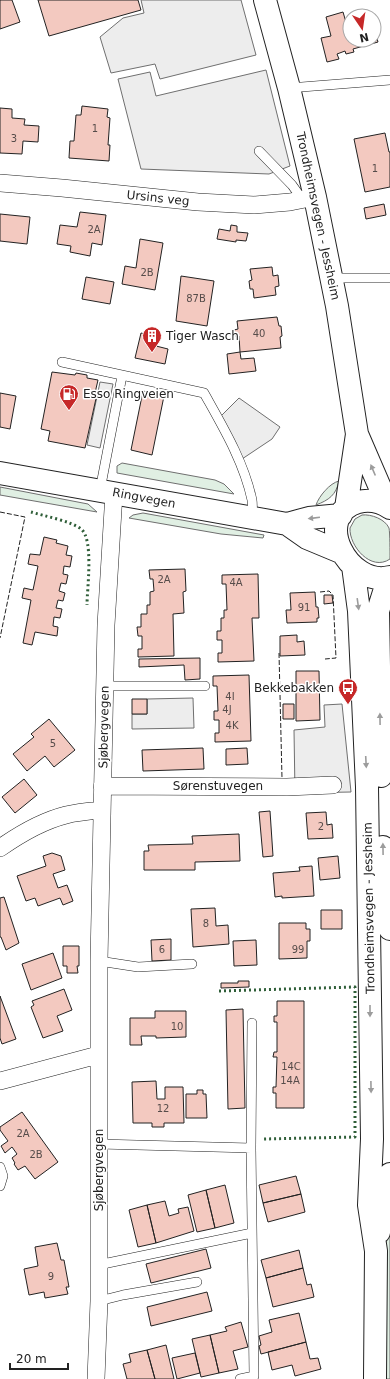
<svg xmlns="http://www.w3.org/2000/svg" width="390" height="1379" viewBox="0 0 390 1379" font-family="'DejaVu Sans',sans-serif">
	<style>
		.green { fill: #e0efe3; stroke: #6f6f6f }
		.parking { fill: #ededed; stroke: #6f6f6f }
		.building { fill: #f3c9c0; stroke: #222 }
		.lines { fill: none; stroke-linecap: round; stroke-linejoin: round }
		.lane-casing { stroke: #222; stroke-width: 10 }
		.street-casing { stroke: #222; stroke-width: 18 }
		.secondary-casing { stroke: #222; stroke-width: 24 }
		.lane { stroke: #fff; stroke-width: 9 }
		.street { stroke: #fff; stroke-width: 17 }
		.secondary { stroke: #fff; stroke-width: 22 }
		.hedge { stroke: #2f5e38; stroke-width: 3; stroke-dasharray: 2 3; stroke-linecap: butt }
		.fence { stroke: #222; stroke-width: 1; stroke-dasharray: 5 2; stroke-linecap: butt }
		.oneway { fill: #9c9c9c }
		.labels { text-anchor: middle; stroke-width: 3; stroke-linejoin: round; paint-order: stroke }
		.number-label { font-size: 10px; fill: #564c4a }
		.street-label { font-size: 12px; fill: #222; stroke: #fff }
		.poi-label { font-size: 12px; fill: #222; stroke: #fff; text-anchor: start }
	</style>
	<rect width="100%" height="100%" fill="#fff"/>
	<path class="green" d="M 122,463 L 215,480 L 224,484 L 234,494 L 117,473 L 117,466 Z
		M 339,481 C 336,495 329,500 316,505 C 319,496 330,483 339,481 Z
		M 0,487 L 88,504 L 97,512 L 0,495 Z
		M 143,513 L 264,535 L 263,538 L 221,534 L 129,518 L 133,515 Z
		M 362,515 C 371,514 385,519 389,528 C 390,533 390,552 390,559 C 371,572 349,546 350,528 L 355,519 Z
		M 390,1214 L 390,1379 L 385,1379 L 385,1249 Z"/>
	<path class="parking" d="M 141,0 L 241,0 L 256,55 L 160,79 L 155,64 L 111,73 L 100,37 L 123,18 L 144,13 Z
		M 266,70 L 290,166 L 269,174 L 141,169 L 118,79 L 150,72 L 156,96 Z
		M 100,382 L 113,384 L 100,448 L 87,445 Z
		M 239,398 L 280,427 L 272,439 L 239,461 L 218,419 Z
		M 193,698 L 194,728 L 132,729 L 132,714 L 147,714 L 147,699 Z
		M 342,704 L 351,792 L 295,793 L 294,730 L 325,727 L 324,705 Z"/>
	<path class="building" d="M 0,0 L 12,0 L 20,22 L 0,29 Z
		M 38,0 L 138,0 L 141,10 L 49,36 Z
		M 343,12 L 348,29 L 350,29 L 350,40 L 374,40 L 374,28 L 378,42 L 353,49 L 354,52 L 346,54 L 345,51 L 337,54 L 339,59 L 327,62 L 321,38 L 331,36 L 326,17 Z
		M 82,106 L 108,109 L 107,117 L 110,118 L 108,145 L 110,145 L 109,161 L 69,158 L 70,141 L 74,141 L 76,115 L 81,115 Z
		M 0,108 L 12,109 L 12,118 L 25,119 L 24,125 L 39,126 L 38,142 L 23,141 L 22,154 L 0,153 Z
		M 385,133 L 389,152 L 390,152 L 390,187 L 365,192 L 354,139 Z
		M 384,204 L 386,215 L 366,219 L 364,208 Z
		M 80,212 L 106,215 L 102,245 L 92,243 L 90,256 L 70,252 L 71,246 L 57,244 L 60,225 L 77,227 Z
		M 0,214 L 30,217 L 27,244 L 0,241 Z
		M 231,225 L 237,226 L 237,232 L 248,233 L 246,241 L 236,240 L 236,242 L 217,239 L 219,229 L 230,231 Z
		M 140,239 L 163,243 L 155,290 L 122,284 L 125,266 L 136,268 Z
		M 272,267 L 273,276 L 278,275 L 279,286 L 275,287 L 276,295 L 254,298 L 253,289 L 250,289 L 249,281 L 252,280 L 250,269 Z
		M 181,276 L 214,281 L 207,326 L 176,321 Z
		M 86,277 L 114,282 L 110,304 L 82,299 Z
		M 277,317 L 279,326 L 281,326 L 282,336 L 280,337 L 281,348 L 240,352 L 239,336 L 235,336 L 234,330 L 238,329 L 237,321 Z
		M 141,333 L 157,337 L 156,346 L 168,349 L 165,364 L 135,358 Z
		M 240,352 L 241,359 L 254,358 L 256,371 L 229,374 L 227,354 Z
		M 52,372 L 75,375 L 76,373 L 87,375 L 87,378 L 98,380 L 95,393 L 97,394 L 85,448 L 48,441 L 50,431 L 41,429 Z
		M 143,391 L 164,396 L 152,455 L 131,450 Z
		M 0,393 L 16,396 L 10,429 L 0,427 Z
		M 44,537 L 57,540 L 56,543 L 68,546 L 66,555 L 72,556 L 70,567 L 64,566 L 63,574 L 68,575 L 66,584 L 61,583 L 59,591 L 65,593 L 63,601 L 58,600 L 56,608 L 62,609 L 60,618 L 54,617 L 53,626 L 58,627 L 57,636 L 35,632 L 32,645 L 23,643 L 31,600 L 22,598 L 24,588 L 33,590 L 38,566 L 28,564 L 30,554 L 40,555 Z
		M 185,569 L 186,591 L 183,592 L 184,613 L 173,614 L 174,656 L 138,657 L 138,649 L 142,649 L 142,636 L 138,636 L 137,627 L 141,627 L 141,614 L 147,614 L 147,605 L 150,605 L 150,592 L 154,591 L 153,579 L 150,579 L 149,570 Z
		M 258,574 L 259,618 L 252,618 L 254,661 L 218,662 L 218,653 L 222,653 L 222,640 L 217,640 L 217,631 L 221,631 L 221,618 L 224,618 L 224,610 L 227,610 L 226,584 L 222,584 L 222,575 Z
		M 315,592 L 316,607 L 318,607 L 319,618 L 317,618 L 317,622 L 287,623 L 286,610 L 291,610 L 290,593 Z
		M 324,595 L 332,595 L 333,603 L 324,604 Z
		M 297,635 L 297,642 L 304,641 L 305,655 L 280,656 L 280,636 Z
		M 200,658 L 200,679 L 185,680 L 184,665 L 139,667 L 139,659 Z
		M 296,671 L 319,671 L 320,720 L 296,721 Z
		M 249,675 L 251,741 L 215,742 L 215,733 L 219,733 L 219,720 L 214,720 L 214,711 L 218,711 L 217,686 L 213,686 L 213,676 Z
		M 132,699 L 147,699 L 147,714 L 132,714 Z
		M 283,704 L 294,704 L 294,719 L 283,719 Z
		M 49,719 L 75,750 L 54,767 L 45,756 L 27,771 L 13,754 L 34,737 L 31,734 Z
		M 203,748 L 204,769 L 143,771 L 142,750 Z
		M 247,748 L 248,764 L 226,765 L 226,749 Z
		M 24,779 L 37,795 L 15,813 L 2,797 Z
		M 270,811 L 273,856 L 263,857 L 259,812 Z
		M 326,812 L 327,825 L 332,824 L 333,838 L 308,839 L 306,813 Z
		M 239,834 L 240,861 L 195,862 L 195,870 L 144,870 L 144,851 L 149,851 L 148,845 L 193,844 L 192,836 Z
		M 52,853 L 61,856 L 65,870 L 53,874 L 58,888 L 67,885 L 73,901 L 63,905 L 60,898 L 38,906 L 35,898 L 26,901 L 17,876 L 46,866 L 43,856 Z
		M 338,856 L 340,878 L 320,880 L 318,858 Z
		M 312,866 L 314,896 L 282,898 L 282,896 L 275,897 L 273,873 L 300,871 L 299,867 Z
		M 4,897 L 19,943 L 6,950 L 1,937 L 0,937 L 0,898 Z
		M 215,908 L 216,926 L 228,925 L 229,944 L 193,947 L 191,909 Z
		M 321,910 L 342,910 L 342,929 L 321,929 Z
		M 279,923 L 306,923 L 306,929 L 310,929 L 310,941 L 307,941 L 307,958 L 279,959 Z
		M 171,939 L 171,960 L 152,961 L 151,940 Z
		M 256,940 L 257,965 L 234,966 L 233,941 Z
		M 63,946 L 79,946 L 79,966 L 77,966 L 78,973 L 67,973 L 67,966 L 63,966 Z
		M 53,953 L 62,978 L 31,990 L 22,964 Z
		M 238,981 L 249,981 L 249,987 L 221,988 L 221,983 L 238,983 Z
		M 64,989 L 72,1010 L 57,1016 L 63,1031 L 43,1038 L 31,1007 L 34,1005 L 32,1001 Z
		M 0,996 L 16,1039 L 2,1044 L 0,1038 Z
		M 277,1001 L 304,1001 L 304,1108 L 276,1108 L 276,1093 L 273,1093 L 273,1087 L 276,1087 L 277,1057 L 273,1057 L 274,1052 L 277,1052 L 277,1022 L 274,1022 L 274,1016 L 277,1016 Z
		M 243,1009 L 245,1108 L 228,1109 L 226,1010 Z
		M 155,1011 L 186,1011 L 186,1037 L 156,1038 L 156,1036 L 141,1036 L 142,1045 L 130,1045 L 130,1018 L 155,1018 Z
		M 156,1081 L 157,1099 L 165,1099 L 165,1087 L 183,1087 L 184,1123 L 164,1123 L 164,1127 L 152,1127 L 152,1123 L 133,1123 L 132,1082 Z
		M 197,1090 L 203,1090 L 203,1094 L 206,1094 L 207,1118 L 186,1118 L 186,1094 L 197,1094 Z
		M 22,1112 L 58,1162 L 35,1179 L 25,1166 L 18,1170 L 14,1164 L 15,1163 L 12,1158 L 17,1154 L 12,1147 L 5,1153 L 1,1146 L 8,1141 L 0,1130 L 0,1127 Z
		M 296,1176 L 301,1194 L 263,1203 L 259,1185 Z
		M 225,1185 L 234,1223 L 215,1228 L 206,1190 Z
		M 206,1190 L 215,1228 L 197,1232 L 188,1195 Z
		M 301,1194 L 305,1212 L 268,1222 L 263,1203 Z
		M 165,1201 L 169,1216 L 179,1213 L 178,1209 L 188,1207 L 194,1231 L 156,1243 L 147,1205 Z
		M 147,1205 L 156,1243 L 138,1247 L 129,1210 Z
		M 57,1243 L 61,1260 L 64,1260 L 69,1287 L 66,1287 L 68,1294 L 45,1298 L 44,1292 L 29,1295 L 24,1269 L 38,1266 L 35,1247 Z
		M 206,1249 L 211,1268 L 151,1283 L 146,1264 Z
		M 299,1250 L 303,1268 L 266,1278 L 261,1260 Z
		M 303,1268 L 307,1285 L 311,1284 L 314,1297 L 273,1307 L 266,1278 Z
		M 207,1292 L 212,1311 L 151,1326 L 147,1307 Z
		M 299,1313 L 306,1342 L 261,1354 L 259,1346 L 261,1345 L 259,1336 L 272,1332 L 269,1320 Z
		M 241,1322 L 248,1347 L 233,1351 L 238,1369 L 219,1373 L 210,1335 L 227,1331 L 225,1327 Z
		M 210,1335 L 219,1373 L 201,1377 L 192,1339 Z
		M 306,1342 L 310,1359 L 318,1358 L 321,1369 L 295,1376 L 292,1365 L 272,1370 L 268,1352 Z
		M 166,1345 L 174,1379 L 155,1379 L 147,1350 Z
		M 147,1350 L 155,1379 L 127,1379 L 123,1364 L 131,1362 L 129,1354 Z
		M 195,1353 L 200,1373 L 177,1379 L 172,1358 Z"/>
	<g class="lines">
		<g class="lane-casing">
			<path id="lane" d="M 289,88 L 390,80
				M 259,151 L 292,185 L 302,199
				M 332,278 L 390,278
				M 62,362 L 204,393 C 223,427 244,462 252,500 C 253,506 252,513 252,518
				M 100,490 L 122,376
				M 105,686 L 205,686
				M 99,961 L 138,967 L 192,964
				M 99,1144 L 251,1148 L 252,1023
				M 0,1167 L 3,1176 L 0,1186
				M 98,1265 L 252,1233
				M 99,1301 L 123,1295 L 197,1282
				M 240,1379 L 254,1376 L 251,1148"/>
		</g>
		<g class="street-casing">
			<path id="street" d="M 0,183 L 62,188 L 198,202 L 254,205 L 290,202 L 315,197
				M 102,786 L 287,787 L 333,785
				M 0,848 C 20,834 42,821 66,815 C 77,812 90,811 102,810
				M 0,1081 L 98,1055
				M 96,1379 L 99,1301 L 99,961 L 106,625 L 114,493"/>
		</g>
		<g class="secondary-casing">
			<path id="secondary" d="M 265,0 L 289,88 L 315,197 L 337,306 L 357,434 L 388,506
				M 0,473 L 287,524 L 309,518 L 341,515
				M 346,508 L 357,434
				M 390,508 C 380,501 370,499 358,502 C 311,516 348,588 390,577
				M 287,524 L 307,538 L 343,553
				M 353,566 L 359,611 L 367,787 L 372,1139 L 369,1205 L 376,1251 L 375,1379
				M 381,776 L 378,611 L 384,592 L 390,583
				M 383,847 L 383,876 L 390,929
				M 379,1232 L 390,1174"/>
		</g>
		<use href="#lane" class="lane"/>
		<use href="#street" class="street"/>
		<use href="#secondary" class="secondary"/>
		<path class="hedge" d="M 31,512 C 44,516 71,521 81,529 C 94,539 87,589 87,605
			M 219,991 L 355,987 L 355,1137 L 264,1139"/>
		<path class="fence" d="M 0,512 L 25,517 L 0,638
			M 320,592 L 329,591 L 333,595 L 336,658 L 325,659
			M 279,653 L 282,778"/>
	</g>
	<defs><path id="oneway-solid" d="M-6-.8H1V-3.2L6.5 0L1 3.2V.8H-6Z"/></defs>
	<g class="oneway">
		<use href="#oneway-solid" transform="translate(373 470) rotate(-113)"/>
		<use href="#oneway-solid" transform="translate(314 518) rotate(173)"/>
		<use href="#oneway-solid" transform="translate(358 604) rotate(82)"/>
		<use href="#oneway-solid" transform="translate(380 719) rotate(-91)"/>
		<use href="#oneway-solid" transform="translate(366 762) rotate(87)"/>
		<use href="#oneway-solid" transform="translate(383 849) rotate(-91)"/>
		<use href="#oneway-solid" transform="translate(370 1011) rotate(90)"/>
		<use href="#oneway-solid" transform="translate(371 1087) rotate(89)"/>
	</g>
	<defs>
		<g id="building-pin" transform="scale(1)"><path d="M0 17L-7.5 6A9.5 9.5 0 1 1 7.5 6Z" fill="#c62828" stroke="#fff"/><path d="M-4-6H4V6H1V3H-1V6H-4ZM-2.5-4.3h1.7v1.8h-1.7ZM.8-4.3h1.7v1.8H.8ZM-2.5-1h1.7V.8h-1.7ZM.8-1h1.7V.8H.8Z" fill="#fff"/></g>
		<g id="fuel-pin" transform="scale(1)"><path d="M0 17L-7.5 6A9.5 9.5 0 1 1 7.5 6Z" fill="#c62828" stroke="#fff"/><path d="M-5.5-6h7V0h2V4h1.3V-2.5L3-4.5l.8-.8L6-3V5H2.5V1h-1V6h-7ZM-4.2-4.7v3.2H.2V-4.7Z" fill="#fff"/></g>
		<g id="bus-pin" transform="scale(1)"><path d="M0 17L-7.5 6A9.5 9.5 0 1 1 7.5 6Z" fill="#c62828" stroke="#fff"/><path d="M-5-6H5V4H4V6H2V4H-2V6H-4V4H-5ZM-3.5-4V0h7V-4ZM-3.5 1.2v1.5H-2V1.2ZM2 1.2v1.5H3.5V1.2Z" fill="#fff"/></g>
	</defs>
	<g fill-rule="evenodd">
		<use href="#building-pin" x="152" y="336"/>
		<use href="#fuel-pin" x="69" y="394"/>
		<use href="#bus-pin" x="348" y="688"/>
	</g>
	<g class="labels">
		<g class="number-label">
			<text x="95" y="132">1</text>
			<text x="14" y="142">3</text>
			<text x="375" y="172">1</text>
			<text x="94" y="233">2A</text>
			<text x="147" y="276">2B</text>
			<text x="196" y="302">87B</text>
			<text x="259" y="337">40</text>
			<text x="164" y="583">2A</text>
			<text x="236" y="586">4A</text>
			<text x="304" y="611">91</text>
			<text x="230" y="700">4I</text>
			<text x="227" y="713">4J</text>
			<text x="232" y="729">4K</text>
			<text x="53" y="747">5</text>
			<text x="321" y="830">2</text>
			<text x="206" y="927">8</text>
			<text x="162" y="953">6</text>
			<text x="298" y="953">99</text>
			<text x="177" y="1030">10</text>
			<text x="291" y="1070">14C</text>
			<text x="290" y="1084">14A</text>
			<text x="163" y="1112">12</text>
			<text x="23" y="1137">2A</text>
			<text x="36" y="1158">2B</text>
			<text x="51" y="1280">9</text>
		</g>
		<g class="street-label">
			<text transform="translate(158 198) rotate(6)" y="4">Ursins veg</text>
			<text transform="translate(318 216) rotate(78)" y="4">Trondheimsvegen - Jessheim</text>
			<text transform="translate(144 498) rotate(11)" y="4">Ringvegen</text>
			<text transform="translate(104 727) rotate(-89)" y="4">Sjøbergvegen</text>
			<text x="218" y="790">Sørenstuvegen</text>
			<text transform="translate(369 908) rotate(-91)" y="4">Trondheimsvegen - Jessheim</text>
			<text transform="translate(99 1170) rotate(-90)" y="4">Sjøbergvegen</text>
		</g>
		<g class="poi-label">
			<text x="166" y="340">Tiger Wasch</text>
			<text x="83" y="398">Esso Ringveien</text>
			<text x="334" y="692" text-anchor="end">Bekkebakken</text>
		</g>
	</g>
	<g transform="translate(362 28) rotate(167)"><circle r="19" fill="#ffffff" stroke="#a7a7a7"/>
	<path d="M0-3L7 15L0 10L-7 15Z" fill="#c62828"/>
	<text y="-6" font-size="11" font-weight="bold" text-anchor="middle" fill="#222222">N</text>
	</g>
	<path d="M10 1363v6h58v-6" fill="none" stroke="#222222" stroke-width="2"/>
	<text x="16" y="1363" font-size="12" fill="#222222" stroke="#ffffff" stroke-width="3" paint-order="stroke">20 m</text>
</svg>
